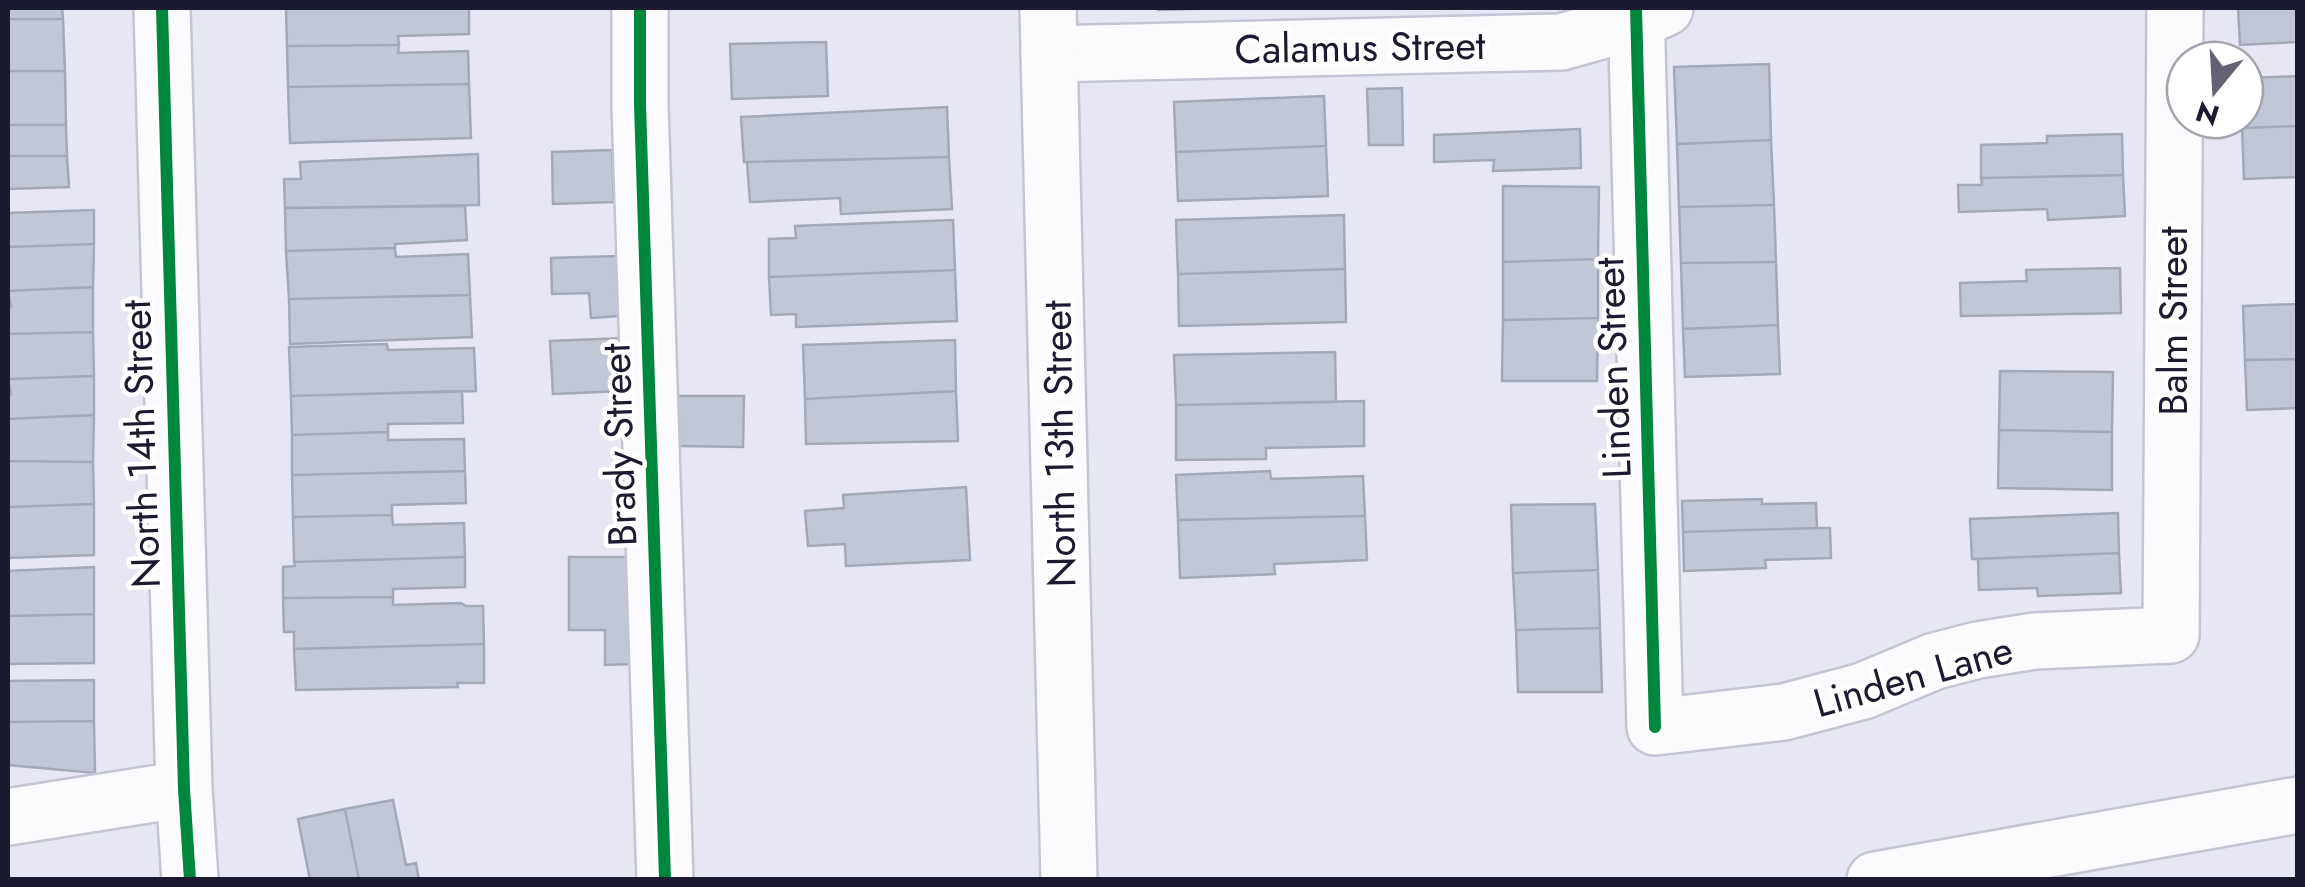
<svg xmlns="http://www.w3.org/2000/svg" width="2305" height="887" viewBox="0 0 2305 887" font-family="Jost,sans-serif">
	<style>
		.building { fill: #c2c7d5; stroke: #a4a9b7; stroke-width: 2.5 }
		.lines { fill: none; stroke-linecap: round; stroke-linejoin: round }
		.minor-casing { stroke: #c4c5d4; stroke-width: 60 }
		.major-casing { stroke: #c4c5d4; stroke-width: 60 }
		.minor { stroke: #fbfbfd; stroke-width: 55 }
		.major { stroke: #fbfbfd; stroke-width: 55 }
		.cycleway-casing { stroke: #fff; stroke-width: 19 }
		.cycleway { stroke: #00873e; stroke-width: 12 }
		.labels { text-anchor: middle; stroke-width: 9; stroke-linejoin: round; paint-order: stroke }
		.street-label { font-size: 40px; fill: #1b1b2f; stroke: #fff }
	</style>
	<rect width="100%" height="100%" fill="#e6e7f2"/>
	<path class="building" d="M 8,8 L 62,8 L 63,19 L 8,19 Z
		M 286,8 L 469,8 L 469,34 L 398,36 L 399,45 L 287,46 Z
		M 1158,8 L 1228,8 L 1158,10 Z
		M 2238,8 L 2298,8 L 2298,42 L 2240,45 Z
		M 8,19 L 63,19 L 65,71 L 8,71 Z
		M 826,42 L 828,96 L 732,99 L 730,44 Z
		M 399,45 L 398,53 L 468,51 L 469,84 L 288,87 L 287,46 Z
		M 1769,64 L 1771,140 L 1677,144 L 1674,67 Z
		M 8,71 L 65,71 L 66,125 L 8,125 Z
		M 2298,76 L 2298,126 L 2242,128 L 2242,120 L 2245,120 L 2245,78 Z
		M 469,84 L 471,138 L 290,143 L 288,87 Z
		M 1402,88 L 1403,145 L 1369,145 L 1367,89 Z
		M 1324,96 L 1326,146 L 1176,152 L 1174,102 Z
		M 947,107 L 949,157 L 744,162 L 741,117 Z
		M 8,125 L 66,125 L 67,156 L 8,156 Z
		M 2298,126 L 2298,177 L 2244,179 L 2242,128 Z
		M 1580,129 L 1581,168 L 1493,171 L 1494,160 L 1434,162 L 1434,135 Z
		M 2122,134 L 2123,175 L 1981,178 L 1981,145 L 2047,143 L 2047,136 Z
		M 1771,140 L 1774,205 L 1679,207 L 1677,144 Z
		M 1326,146 L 1328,196 L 1178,201 L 1176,152 Z
		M 612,150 L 614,202 L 553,204 L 552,152 Z
		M 478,154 L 479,205 L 285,208 L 284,179 L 301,179 L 300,162 Z
		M 8,156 L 67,156 L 69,187 L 8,189 Z
		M 949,157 L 952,209 L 841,214 L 840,198 L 750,202 L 747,162 Z
		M 2123,175 L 2125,216 L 2048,220 L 2047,209 L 1959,212 L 1958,185 L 1982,185 L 1981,178 Z
		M 1503,186 L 1599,187 L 1598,259 L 1503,262 Z
		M 1774,205 L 1776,262 L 1681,263 L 1679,207 Z
		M 465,206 L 467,240 L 395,244 L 395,248 L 286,251 L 285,208 Z
		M 94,210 L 94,244 L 8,247 L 8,213 Z
		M 1344,215 L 1345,269 L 1178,274 L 1176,220 Z
		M 953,220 L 955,270 L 769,277 L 769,239 L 796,238 L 795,226 Z
		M 94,244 L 93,287 L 8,291 L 8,247 Z
		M 395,248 L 396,257 L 468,254 L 470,295 L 289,299 L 286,251 Z
		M 618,256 L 620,316 L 591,318 L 589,293 L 552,294 L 551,258 Z
		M 1598,259 L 1598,318 L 1503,320 L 1503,262 Z
		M 1776,262 L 1778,325 L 1683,329 L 1681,263 Z
		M 2120,268 L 2121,313 L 1961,316 L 1960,283 L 2027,281 L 2026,270 Z
		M 1345,269 L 1346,322 L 1179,326 L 1178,274 Z
		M 955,270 L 957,321 L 796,327 L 796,314 L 771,315 L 769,277 Z
		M 93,287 L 93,332 L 8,334 L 8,307 L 11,307 L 8,291 Z
		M 470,295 L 472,337 L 290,344 L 289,299 Z
		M 2298,304 L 2298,359 L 2245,360 L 2243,306 Z
		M 1598,318 L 1597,381 L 1502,381 L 1503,320 Z
		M 1778,325 L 1780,374 L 1685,377 L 1683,329 Z
		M 93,332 L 94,376 L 8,379 L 8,334 Z
		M 623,338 L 625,391 L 553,394 L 550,341 Z
		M 955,340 L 956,391 L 805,399 L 803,345 Z
		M 387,344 L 388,350 L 474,348 L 476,391 L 291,396 L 289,347 Z
		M 1335,352 L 1336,402 L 1176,405 L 1174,355 Z
		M 2298,359 L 2298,408 L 2247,410 L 2245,360 Z
		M 2000,371 L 2113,372 L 2112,432 L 1999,430 Z
		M 94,376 L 94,415 L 8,419 L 8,394 L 11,394 L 8,379 Z
		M 462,391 L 463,423 L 388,424 L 388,432 L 292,435 L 291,396 Z
		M 956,391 L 958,441 L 806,444 L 805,399 Z
		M 677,396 L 744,396 L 743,447 L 677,446 Z
		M 1364,401 L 1364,446 L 1266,448 L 1266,459 L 1176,460 L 1176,405 Z
		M 94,415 L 93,462 L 8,461 L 8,419 Z
		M 1999,430 L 2112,432 L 2112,490 L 1998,488 Z
		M 388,432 L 388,440 L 464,439 L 465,471 L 292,475 L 292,435 Z
		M 8,461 L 93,462 L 94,504 L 8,507 Z
		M 465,471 L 466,503 L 392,505 L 392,515 L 293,517 L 292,475 Z
		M 1270,471 L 1271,479 L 1363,476 L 1365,516 L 1178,520 L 1176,475 Z
		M 966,487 L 970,560 L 846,566 L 845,544 L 808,546 L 805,511 L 844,508 L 843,495 Z
		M 1762,499 L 1762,504 L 1816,503 L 1817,528 L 1683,532 L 1682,501 Z
		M 94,504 L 94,555 L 8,558 L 8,507 Z
		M 1595,504 L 1598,570 L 1513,573 L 1511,505 Z
		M 2118,513 L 2119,553 L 1972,559 L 1970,519 Z
		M 392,515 L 393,525 L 464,523 L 465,557 L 294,562 L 293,517 Z
		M 1365,516 L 1367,560 L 1274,564 L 1275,574 L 1180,578 L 1178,520 Z
		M 1817,528 L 1830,528 L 1831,558 L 1765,560 L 1766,568 L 1684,571 L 1683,532 Z
		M 2119,553 L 2121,593 L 2038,596 L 2037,588 L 1979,590 L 1978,559 Z
		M 465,557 L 465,587 L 393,589 L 393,597 L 283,598 L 283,567 L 295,566 L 294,562 Z
		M 569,557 L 631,557 L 631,664 L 605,665 L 605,630 L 569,630 Z
		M 94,567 L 94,614 L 8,616 L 8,571 Z
		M 1598,570 L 1600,628 L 1516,630 L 1513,573 Z
		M 393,597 L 393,605 L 461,603 L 466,606 L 483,606 L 484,644 L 294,649 L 294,632 L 284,632 L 283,598 Z
		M 94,614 L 94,663 L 8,664 L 8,616 Z
		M 1600,628 L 1602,692 L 1518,692 L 1516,630 Z
		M 484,644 L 484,683 L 457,683 L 458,687 L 296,690 L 294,649 Z
		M 94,680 L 94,721 L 8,722 L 8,681 Z
		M 94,721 L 95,773 L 8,765 L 8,722 Z
		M 393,800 L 406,865 L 416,863 L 419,880 L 359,880 L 345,809 Z
		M 345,809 L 359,880 L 310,880 L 298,819 Z"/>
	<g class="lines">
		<g class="minor-casing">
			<path id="minor" d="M 162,8 L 184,789 L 190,880
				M 640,8 L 640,105 L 665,880
				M 1636,8 L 1655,727 L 1784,712 L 1863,691 L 1935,661 L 1978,650 L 2035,641 L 2171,635 L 2175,8
				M 1049,54 L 1561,42 L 1636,21 L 1665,8
				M 8,817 L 184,789"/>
		</g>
		<g class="major-casing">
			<path id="major" d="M 1048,8 L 1069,880
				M 1875,880 L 2298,805"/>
		</g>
		<use href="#minor" class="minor"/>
		<use href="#major" class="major"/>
		<g class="cycleway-casing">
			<path id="cycleway" d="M 162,8 L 184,789 L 190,880
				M 640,8 L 640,105 L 665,880
				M 1636,8 L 1655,727"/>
		</g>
		<use href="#cycleway" class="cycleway"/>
	</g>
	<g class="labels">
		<g class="street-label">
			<text transform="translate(1360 47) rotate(-1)" y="14">Calamus Street</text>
			<text transform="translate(2173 321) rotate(-90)" y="14">Balm Street</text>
			<text transform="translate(1613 368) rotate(-92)" y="14">Linden Street</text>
			<text transform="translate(141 444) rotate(-92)" y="14">North 14th Street</text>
			<text transform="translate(1059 444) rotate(-91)" y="14">North 13th Street</text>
			<text transform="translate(619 445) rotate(-92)" y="14">Brady Street</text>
			<text transform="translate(1913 676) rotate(-16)" y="14">Linden Lane</text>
		</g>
	</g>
	<rect width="2305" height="887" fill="none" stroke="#1b1b2f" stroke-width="20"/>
	<g transform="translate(2215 90) rotate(198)"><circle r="48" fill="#ffffff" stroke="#a4a4ac" stroke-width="2.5"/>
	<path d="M0-8L18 38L0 25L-18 38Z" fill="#626273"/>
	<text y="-15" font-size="28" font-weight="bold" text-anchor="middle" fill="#1b1b2f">N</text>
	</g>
</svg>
